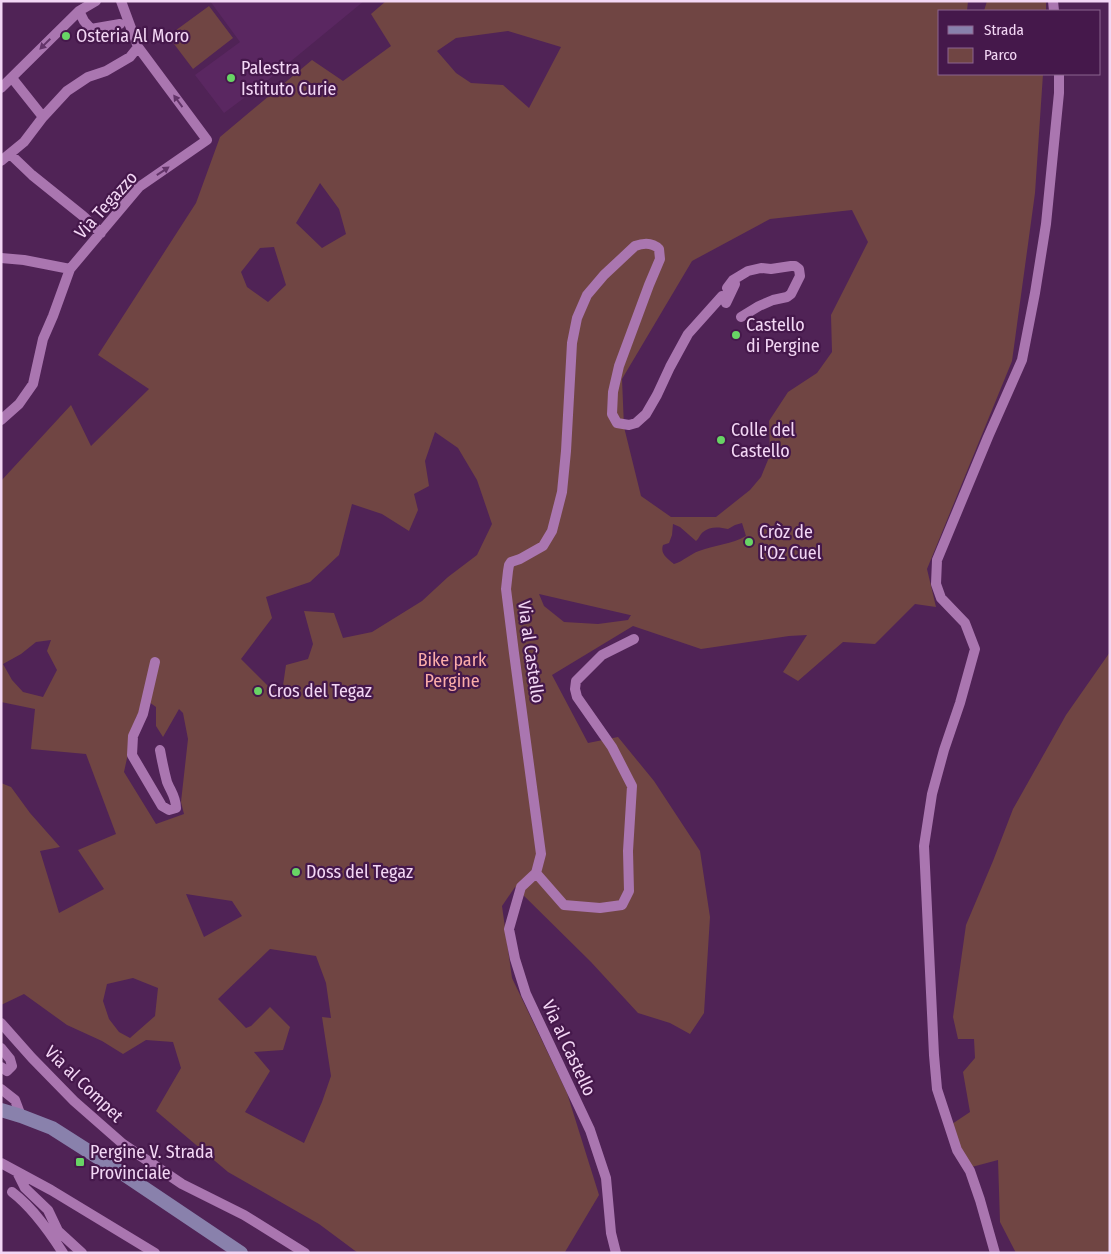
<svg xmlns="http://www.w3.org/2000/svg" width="1111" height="1254" viewBox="0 0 1111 1254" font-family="'Fira Sans Condensed',sans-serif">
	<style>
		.built { fill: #5a2761 }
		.green { fill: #704543; fill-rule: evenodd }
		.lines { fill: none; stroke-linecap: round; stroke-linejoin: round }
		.street { stroke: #aa76b0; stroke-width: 10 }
		.secondary { stroke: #8981ac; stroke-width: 14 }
		.oneway { fill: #633469 }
		.poi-dot { fill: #68d465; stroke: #45184b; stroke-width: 2 }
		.labels { text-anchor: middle; stroke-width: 4.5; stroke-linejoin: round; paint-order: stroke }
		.poi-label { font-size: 18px; fill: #f3d7f5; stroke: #45184b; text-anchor: start }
		.street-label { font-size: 18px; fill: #f3d7f5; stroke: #45184b }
		.park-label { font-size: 18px; fill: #fbada9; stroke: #45184b }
	</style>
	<rect width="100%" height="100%" fill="#502356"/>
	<path class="built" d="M 210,1 L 364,1 L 268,80 L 224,113 L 195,75 L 240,42 Z"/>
	<path class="green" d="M 386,1 L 968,1 L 967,11 L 940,11 L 940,74 L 1043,74 L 1035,193 L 1012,361 L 927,569 L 936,607 L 915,604 L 875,644 L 843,642 L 798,681 L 783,672 L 807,635 L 789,636 L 701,649 L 633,626 L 552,675 L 588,743 L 618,737 L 654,781 L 700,851 L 710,917 L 704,1013 L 690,1034 L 670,1023 L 638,1013 L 591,962 L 515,887 L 502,906 L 512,978 L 567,1093 L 599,1195 L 565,1252 L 564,1253 L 358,1253 L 319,1224 L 228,1172 L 156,1111 L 181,1068 L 173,1042 L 146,1040 L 123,1054 L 102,1041 L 67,1025 L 24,994 L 1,1005 L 1,783 L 11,787 L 30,813 L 60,847 L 40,851 L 59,913 L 104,889 L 78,850 L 116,834 L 86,754 L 31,749 L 35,709 L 1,702 L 1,481 L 71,405 L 91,446 L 149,389 L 98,355 L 196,203 L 220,137 L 312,60 L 343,81 L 391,46 L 371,14 ZM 508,31 L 561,47 L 529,108 L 503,85 L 471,83 L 456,73 L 437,51 L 456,38 ZM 320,183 L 339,209 L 346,234 L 322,248 L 296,223 ZM 852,210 L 868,242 L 831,315 L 832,352 L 817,373 L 788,392 L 769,421 L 770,455 L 761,477 L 750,490 L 716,517 L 671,517 L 641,496 L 624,427 L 622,379 L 692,261 L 770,219 ZM 274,247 L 286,285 L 268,302 L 247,287 L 241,272 L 260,248 ZM 435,432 L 458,448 L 477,480 L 492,524 L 477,555 L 448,577 L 422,601 L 372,632 L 343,638 L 334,613 L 304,611 L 313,644 L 308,659 L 286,665 L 281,699 L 241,659 L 272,618 L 266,597 L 310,582 L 339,555 L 352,504 L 382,514 L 409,531 L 418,510 L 414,494 L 429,486 L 425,461 ZM 742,523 L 746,536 C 732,544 715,545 699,551 C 690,554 684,561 674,564 C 667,558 660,554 663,545 L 669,543 L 672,535 L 673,524 L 680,527 L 696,541 C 699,539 700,534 703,532 C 710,526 719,527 728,529 L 735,525 ZM 539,594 L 630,615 L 631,615 L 628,620 L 598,624 L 564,622 L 544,606 ZM 51,640 L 47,651 L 57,670 L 43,697 L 23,692 L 12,680 L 3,664 L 21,654 L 36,642 ZM 149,702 L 156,707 L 156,726 L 163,737 L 179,709 L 183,713 L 188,739 L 181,802 L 184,814 L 156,824 L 124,772 L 136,717 ZM 186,894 L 232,901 L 242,916 L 204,937 ZM 270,949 L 316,956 L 326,983 L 331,1018 L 322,1017 L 331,1076 L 322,1102 L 304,1143 L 245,1112 L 270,1071 L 254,1052 L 283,1050 L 290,1027 L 270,1007 L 251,1026 L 246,1028 L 218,999 ZM 133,978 L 158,988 L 155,1016 L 130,1038 L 119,1032 L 109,1019 L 103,1001 L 107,984 Z
		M 987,1 L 1046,1 L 1046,11 L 984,11 Z
		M 209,6 L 233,38 L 193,69 L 168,36 Z
		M 1110,652 L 1110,1253 L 1016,1253 L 1000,1222 L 998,1160 L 968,1168 L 952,1124 L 970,1112 L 963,1072 L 975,1058 L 974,1039 L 958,1039 L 953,1017 L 966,925 L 993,861 L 1013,809 L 1066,715 Z"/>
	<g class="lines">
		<path class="street" d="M 1053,1 L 1054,11
			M 79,11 L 84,21 L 91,29 L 120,24
			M 12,78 L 43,117
			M 1,88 L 79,11 L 96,1
			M 10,154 L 32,175 L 83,216 L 101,233
			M 1,161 L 24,142 L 43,117 L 67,91 L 88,77 L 106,71 L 130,57 L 138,47
			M 1,258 L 24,260 L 70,269
			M 727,288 L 733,280 L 748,271 L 761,268 L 771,269 L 791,266 L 795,266 L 799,269 L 800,276 L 791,294 L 787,297 L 773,300 L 759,306 L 741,317
			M 726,303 L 735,284
			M 1,420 L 19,404 L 33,384 L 43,339 L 53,316 L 70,269 L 139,187 L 207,140 L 138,47 L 121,1
			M 155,662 L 143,714 L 133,736 L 132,755 L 162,806 L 169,810 L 176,808 C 176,797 171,792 167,782 C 164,771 162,761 160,750
			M 536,873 L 564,905 L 600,908 L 622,905 L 629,891 L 628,851 L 632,786 L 612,747 L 577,697 L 575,689 L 576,681 L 602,655 L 634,639
			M 1,1023 L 32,1058 L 74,1101 L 123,1144 L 182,1184 L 244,1215 L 305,1253
			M 1,1048 L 10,1059 L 12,1066 L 7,1071 L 1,1067
			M 1,1089 L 15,1100 L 21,1116
			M 1,1163 L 51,1190 L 155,1253
			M 17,1172 L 25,1188 L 48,1210 L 58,1231 L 82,1253
			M 12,1192 C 33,1208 49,1231 63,1253
			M 616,1253 L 611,1233 L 606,1178 L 590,1130 L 526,994 L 515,959 L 509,929 L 521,887 L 536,873 L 541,854 L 514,653 L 506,589 L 508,571 L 509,565 L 511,562 L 520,559 L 543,546 L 552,531 L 562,492 L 566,451 L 572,343 L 577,318 L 587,295 L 604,275 L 635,246 C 643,243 652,242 659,249 L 660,259 L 649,285 L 619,366 L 613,392 L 612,414 L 617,423 L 629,425 L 636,423 L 646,414 L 657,395 L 670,367 L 688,334 L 722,296
			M 995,1253 L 980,1200 L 970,1171 L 957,1150 L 937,1089 L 934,1055 L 924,846 L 932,794 L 944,750 L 960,703 L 975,649 L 965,623 L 941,598 L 936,584 L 937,560 L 988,437 L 1022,360 L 1035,293 L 1046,224 L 1059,93 L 1059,74"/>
		<path class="secondary" d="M 1,1110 L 21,1116 L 52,1128 L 110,1165 L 241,1253"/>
	</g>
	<defs><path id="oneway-solid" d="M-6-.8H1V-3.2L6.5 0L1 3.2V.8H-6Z" transform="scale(1.25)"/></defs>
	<g class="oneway">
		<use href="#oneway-solid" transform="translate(45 44) rotate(135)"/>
		<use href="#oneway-solid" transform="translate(178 101) rotate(-126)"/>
		<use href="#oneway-solid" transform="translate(163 171) rotate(-34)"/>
	</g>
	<g class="poi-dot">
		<circle cx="66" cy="36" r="5"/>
		<circle cx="231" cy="78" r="5"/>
		<circle cx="736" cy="335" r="5"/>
		<circle cx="721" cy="440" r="5"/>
		<circle cx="749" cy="542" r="5"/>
		<circle cx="258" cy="691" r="5"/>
		<circle cx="296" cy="872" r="5"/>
		<rect x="75" y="1157" width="10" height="10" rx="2.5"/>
	</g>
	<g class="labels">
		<g class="poi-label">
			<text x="76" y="42">Osteria Al Moro</text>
			<text x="241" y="74">Palestra<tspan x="241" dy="21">Istituto Curie</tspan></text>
			<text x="746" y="331">Castello<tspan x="746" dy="21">di Pergine</tspan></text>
			<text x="731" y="436">Colle del<tspan x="731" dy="21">Castello</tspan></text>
			<text x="759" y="538">Cròz de<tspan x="759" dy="21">l'Oz Cuel</tspan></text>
			<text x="268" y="697">Cros del Tegaz</text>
			<text x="306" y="878">Doss del Tegaz</text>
			<text x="90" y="1158">Pergine V. Strada<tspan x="90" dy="21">Provinciale</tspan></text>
		</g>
		<g class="street-label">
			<text transform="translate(106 205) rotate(-48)" y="6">Via Tegazzo</text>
			<text transform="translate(531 652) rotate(82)" y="6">Via al Castello</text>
			<text transform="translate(569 1048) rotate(65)" y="6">Via al Castello</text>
			<text transform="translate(84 1084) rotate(44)" y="6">Via al Compet</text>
		</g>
		<g class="park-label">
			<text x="452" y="666">Bike park<tspan x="452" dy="21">Pergine</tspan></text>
		</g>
	</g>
	<rect width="1111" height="1254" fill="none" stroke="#f3d7f5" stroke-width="5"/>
	<rect x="938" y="10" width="162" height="65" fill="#45184b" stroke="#8b648f"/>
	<rect x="948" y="26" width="25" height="8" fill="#8981ac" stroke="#8b648f"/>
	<text x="984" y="35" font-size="15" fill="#f3d7f5">Strada</text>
	<rect x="948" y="48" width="25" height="15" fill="#704543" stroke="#8b648f"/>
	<text x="984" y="60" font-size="15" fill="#f3d7f5">Parco</text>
</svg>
